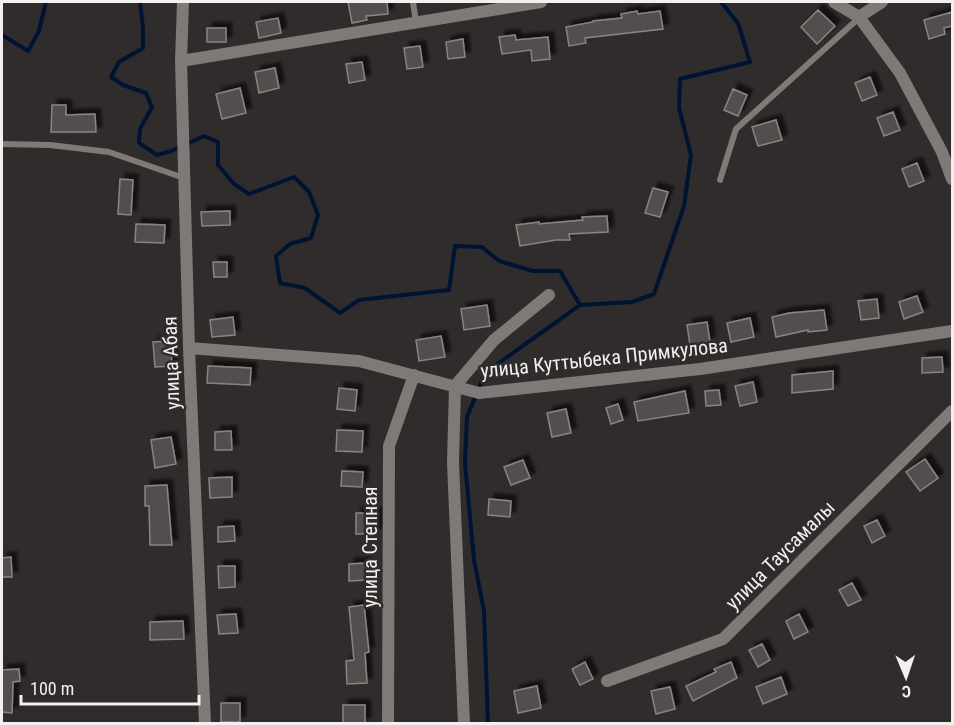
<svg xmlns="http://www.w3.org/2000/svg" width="954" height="725" viewBox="0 0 954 725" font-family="'Roboto Condensed',sans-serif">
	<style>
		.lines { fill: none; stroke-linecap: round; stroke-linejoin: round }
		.stream { stroke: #001332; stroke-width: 4 }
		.building { fill: #534e4d; stroke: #898482; stroke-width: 1.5; filter: url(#shadow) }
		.service { stroke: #7f7a78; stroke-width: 6 }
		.minor { stroke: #7f7a78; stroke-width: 12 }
		.labels { text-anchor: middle; stroke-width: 5; stroke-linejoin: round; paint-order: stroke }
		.street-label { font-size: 20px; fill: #f2efee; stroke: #302c2b }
	</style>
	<defs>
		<filter id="shadow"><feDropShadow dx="5.5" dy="-5.5" stdDeviation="1.5" flood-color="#0009"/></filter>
	</defs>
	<rect width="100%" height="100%" fill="#302c2b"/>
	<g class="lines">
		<path class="stream" d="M 140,2 L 143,28 L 143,48 L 119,62 L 111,77 L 123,85 L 146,93 L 152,107 L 140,129 L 139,143 L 157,155 L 171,151 L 204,136 L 218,142 L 218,165 L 234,184 L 249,194 L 294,177 L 309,192 L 318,215 L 311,238 L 290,244 L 276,256 L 280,283 L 305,288 L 340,313 L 359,300 L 449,290 L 455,246 L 482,247 L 499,261 L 533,271 L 560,271 L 580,305
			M 2,35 L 28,51 L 39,31 L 46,2
			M 488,724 L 484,611 L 474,560 L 465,463 L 467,417 L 485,373 L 580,305 L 632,302 L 654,294 L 684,206 L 691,155 L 679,108 L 680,79 L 750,62 L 738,23 L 721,2"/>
	</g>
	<path class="building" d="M 348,2 L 387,2 L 388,14 L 366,16 L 367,20 L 352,23 Z
		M 818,10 L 835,26 L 817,44 L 801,27 Z
		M 637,11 L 638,14 L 660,11 L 663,29 L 585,38 L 586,43 L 569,46 L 566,27 L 593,22 L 593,21 L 622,18 L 621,14 Z
		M 952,12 L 952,26 L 944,28 L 945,34 L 929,39 L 924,20 Z
		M 278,18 L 281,33 L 259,38 L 256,22 Z
		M 207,28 L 226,28 L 226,42 L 207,42 Z
		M 515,35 L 516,40 L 548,37 L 550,59 L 532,61 L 531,50 L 502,54 L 499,37 Z
		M 463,39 L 465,57 L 448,59 L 446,42 Z
		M 420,46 L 423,67 L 407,69 L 404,48 Z
		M 362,62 L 365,80 L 349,83 L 346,64 Z
		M 275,68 L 279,88 L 259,93 L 255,72 Z
		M 870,77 L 877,95 L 862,101 L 855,83 Z
		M 240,88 L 246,113 L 222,119 L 216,94 Z
		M 733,89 L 747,95 L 738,116 L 724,110 Z
		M 52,105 L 66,105 L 66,115 L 95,114 L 96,132 L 51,132 Z
		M 893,112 L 900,130 L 884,136 L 877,118 Z
		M 776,120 L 782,140 L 758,146 L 752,127 Z
		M 917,163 L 924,181 L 909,187 L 902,169 Z
		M 120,179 L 133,180 L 131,215 L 118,214 Z
		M 653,188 L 668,192 L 660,217 L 645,213 Z
		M 230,211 L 230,225 L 202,226 L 201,212 Z
		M 607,216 L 608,232 L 569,234 L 570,240 L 556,240 L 520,246 L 516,225 L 539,222 L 539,224 L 583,220 L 582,217 Z
		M 136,224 L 165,225 L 164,243 L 135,242 Z
		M 213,262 L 227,262 L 227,277 L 214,277 Z
		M 917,296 L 923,312 L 904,319 L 899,302 Z
		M 877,299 L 879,318 L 861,320 L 858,301 Z
		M 487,305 L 490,326 L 464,330 L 461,309 Z
		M 824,310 L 827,330 L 808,332 L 808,330 L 776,337 L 772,317 L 789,313 Z
		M 233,317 L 235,335 L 212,337 L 210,320 Z
		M 750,318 L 754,337 L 731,342 L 727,323 Z
		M 707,322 L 710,342 L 690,345 L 687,325 Z
		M 441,336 L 445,357 L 419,361 L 416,340 Z
		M 170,341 L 172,366 L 155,367 L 153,342 Z
		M 942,357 L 943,372 L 922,373 L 922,358 Z
		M 208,366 L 251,368 L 250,385 L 207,383 Z
		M 833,371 L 833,389 L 792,393 L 792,375 Z
		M 753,382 L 757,402 L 740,406 L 735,386 Z
		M 339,388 L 357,390 L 355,411 L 337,409 Z
		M 719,390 L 721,405 L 706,406 L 705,391 Z
		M 685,391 L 689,413 L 638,421 L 634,402 Z
		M 618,404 L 623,420 L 611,424 L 606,408 Z
		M 566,409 L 571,433 L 552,437 L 547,413 Z
		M 337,430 L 363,431 L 362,452 L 336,451 Z
		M 231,431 L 232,450 L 215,450 L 215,432 Z
		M 171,437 L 176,464 L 155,468 L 151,440 Z
		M 925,459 L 938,478 L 920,491 L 906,472 Z
		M 523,460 L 530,478 L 511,485 L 504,467 Z
		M 342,471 L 363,472 L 362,487 L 341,486 Z
		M 232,477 L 232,497 L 210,498 L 209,478 Z
		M 167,485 L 172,545 L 150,545 L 149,506 L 145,506 L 145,486 Z
		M 489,499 L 511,501 L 510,517 L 488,515 Z
		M 356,513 L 376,513 L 377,534 L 356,534 Z
		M 877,520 L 885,536 L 872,543 L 864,526 Z
		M 234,526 L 235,541 L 218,542 L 218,527 Z
		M 11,557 L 12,577 L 2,577 L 2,558 Z
		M 366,563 L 367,580 L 349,581 L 349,564 Z
		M 218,566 L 235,566 L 235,587 L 219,588 Z
		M 852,583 L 861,600 L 848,606 L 839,590 Z
		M 364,605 L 369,652 L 365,653 L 367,683 L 347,684 L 346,661 L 354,660 L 349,607 Z
		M 236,614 L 238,633 L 219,634 L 217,615 Z
		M 799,614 L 808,632 L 794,639 L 786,621 Z
		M 183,621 L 184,639 L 150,640 L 150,622 Z
		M 762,644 L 770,660 L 758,667 L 749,650 Z
		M 585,662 L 593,679 L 580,685 L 572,669 Z
		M 731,662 L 737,678 L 693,701 L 686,686 L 716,672 L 714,669 Z
		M 19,669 L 20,681 L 13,682 L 12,713 L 2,712 L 2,670 Z
		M 781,677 L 787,694 L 763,704 L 756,687 Z
		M 537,686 L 541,708 L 518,713 L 514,691 Z
		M 670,687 L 675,709 L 656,714 L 651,691 Z
		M 221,703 L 240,703 L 240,722 L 221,722 Z
		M 343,705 L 365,705 L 365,723 L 343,723 Z"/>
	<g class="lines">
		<path class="service" d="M 413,2 L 416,22
			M 2,144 L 50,145 L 109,152 L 184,178
			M 720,180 L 736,129 L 859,18"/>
		<path class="minor" d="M 183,2 L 181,61 L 189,348 L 205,724
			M 834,2 L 859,17 L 900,73 L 942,152 L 952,179
			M 859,17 L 882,2
			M 181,61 L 541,2
			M 189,348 L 359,361 L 479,393 L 700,369 L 952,331
			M 607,681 L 723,639 L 952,411
			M 388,724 L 389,446 L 414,375
			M 464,724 L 453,463 L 455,386 L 494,340 L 549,295"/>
	</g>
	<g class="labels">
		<g class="street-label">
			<text transform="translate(604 358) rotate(-6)" y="7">улица Куттыбека Примкулова</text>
			<text transform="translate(171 363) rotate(-92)" y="7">улица Абая</text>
			<text transform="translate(370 547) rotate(-90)" y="7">улица Степная</text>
			<text transform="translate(780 555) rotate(-45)" y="7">улица Таусамалы</text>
		</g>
	</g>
	<rect width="954" height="725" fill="none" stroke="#f2efee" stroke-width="6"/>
	<g transform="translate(906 677) rotate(178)" stroke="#302c2b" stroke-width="4.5" paint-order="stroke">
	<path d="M0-4.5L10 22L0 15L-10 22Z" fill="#f2efee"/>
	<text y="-9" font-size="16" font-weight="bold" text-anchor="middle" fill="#f2efee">С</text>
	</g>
	<path d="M21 695v9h178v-9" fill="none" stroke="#f2efee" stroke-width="3"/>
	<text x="30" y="695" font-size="18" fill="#f2efee" stroke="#302c2b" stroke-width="4.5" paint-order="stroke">100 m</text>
</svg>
